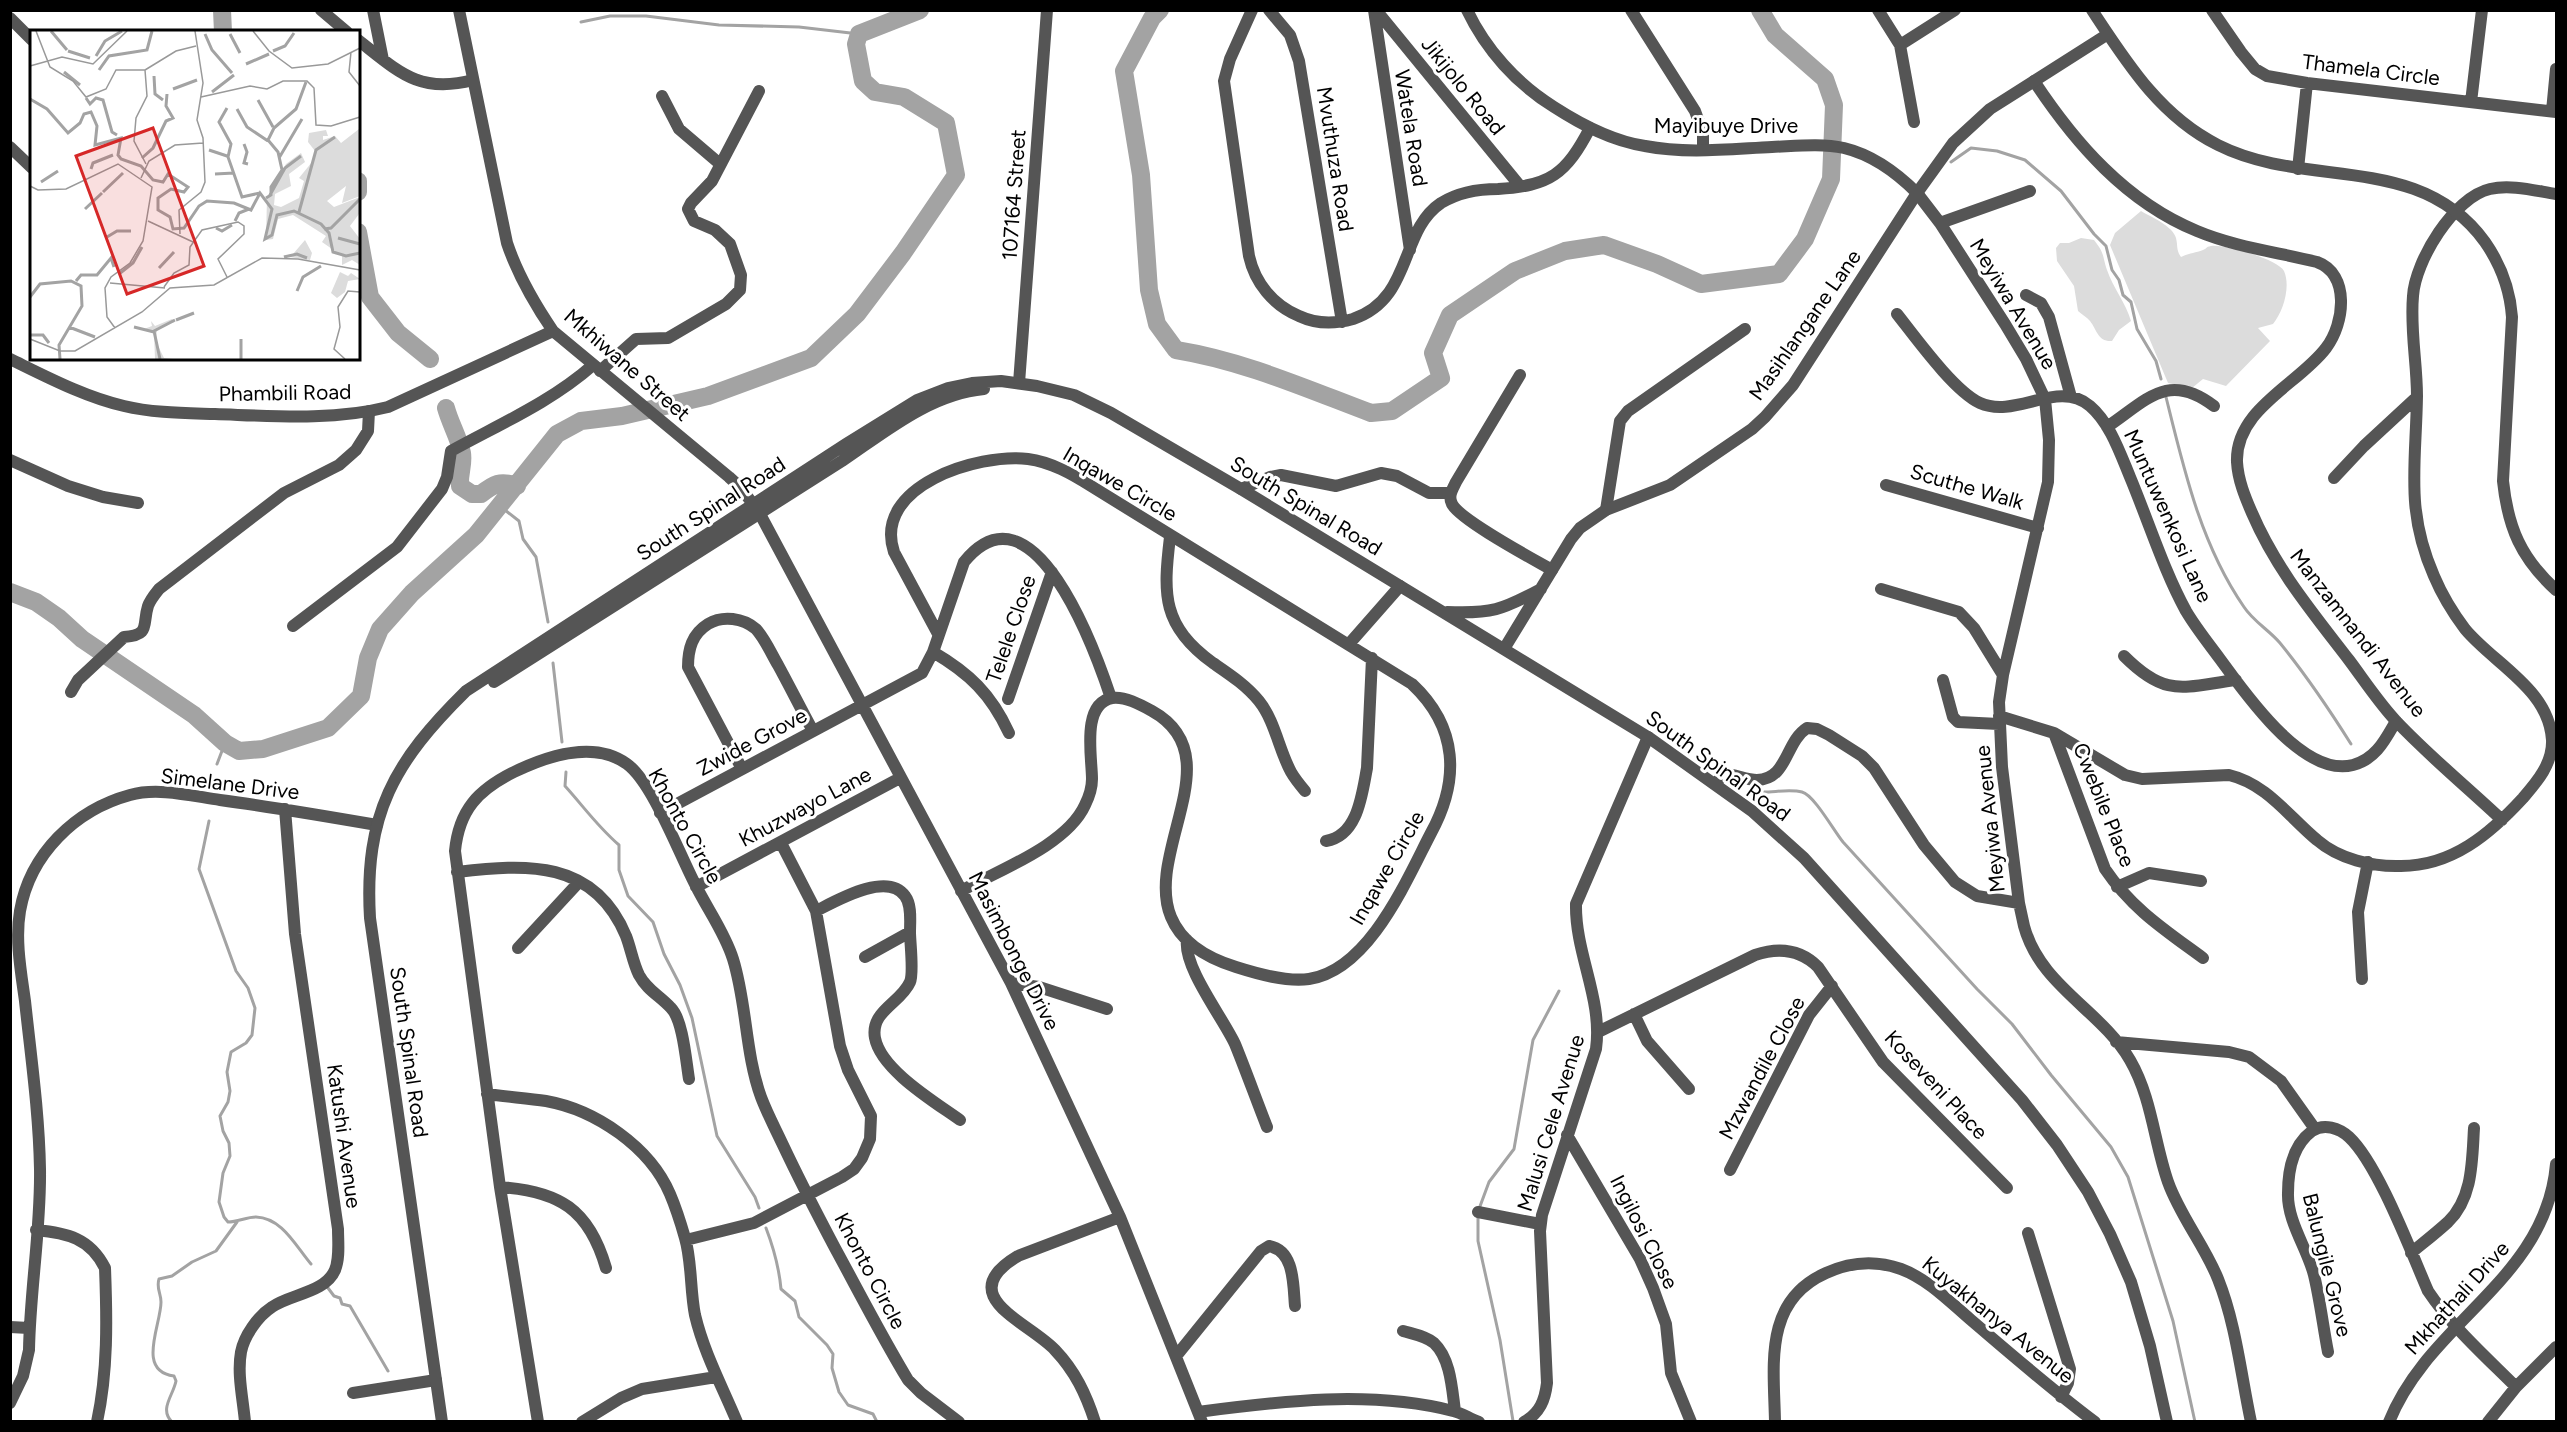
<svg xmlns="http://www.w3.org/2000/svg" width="2567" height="1432" viewBox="0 0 2567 1432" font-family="Figtree,sans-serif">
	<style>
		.green { fill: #dcdcdc }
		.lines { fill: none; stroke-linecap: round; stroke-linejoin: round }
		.stream { stroke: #a3a3a3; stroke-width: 3 }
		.river { stroke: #a3a3a3; stroke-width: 18 }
		.minor { stroke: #555; stroke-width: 12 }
		.tertiary { stroke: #555; stroke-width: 12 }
		.labels { text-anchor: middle; stroke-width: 6; stroke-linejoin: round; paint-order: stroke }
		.street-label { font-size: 21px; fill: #000; stroke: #fff }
		.inset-river { fill: none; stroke: #a3a3a3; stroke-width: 3 }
		.inset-road { fill: none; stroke: #999; stroke-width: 1.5 }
		.view { fill: #d62828; fill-opacity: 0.15; stroke: #d62828; stroke-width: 3 }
		.inset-edge { fill: none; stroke: #000; stroke-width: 3 }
	</style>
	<rect width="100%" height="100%" fill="#fff"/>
	<path class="green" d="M 2141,211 C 2151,217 2173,226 2176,238 C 2178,246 2176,250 2181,257 C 2189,253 2195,253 2203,250 C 2208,248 2205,247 2211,246 C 2224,244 2278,259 2284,271 C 2291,287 2283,312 2273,324 L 2258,328 L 2270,341 L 2226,386 L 2203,379 L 2192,388 L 2168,383 L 2110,245 L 2115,233 Z
		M 2081,238 L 2094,240 C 2105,254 2102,255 2107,270 C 2113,288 2126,303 2131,321 L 2119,330 L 2112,341 C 2098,342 2097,330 2090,321 C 2087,317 2081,314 2078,311 L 2074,286 L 2057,261 L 2056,248 L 2060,243 L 2069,243 Z"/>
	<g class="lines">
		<path class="stream" d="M 581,22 L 610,16 L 646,16 L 719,25 L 799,27 L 859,34
			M 1951,162 L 1971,148 L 1997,151 L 2025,160 L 2061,191 L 2094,234 L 2106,246 L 2112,270 L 2119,280 L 2123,295 L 2131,302 L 2137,329 L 2156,361 L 2161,379
			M 2166,397 C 2184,470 2201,545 2244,607 C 2253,621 2269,630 2280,643 C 2306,675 2329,709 2351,744
			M 501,507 L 519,521 L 523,539 L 536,557 L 548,622
			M 553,663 L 562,742
			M 217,764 L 225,743
			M 566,772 L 565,786 C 584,807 597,826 619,845 L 619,870 L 628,896 L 653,922 L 664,954 L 680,985 L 692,1018 L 717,1136 L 755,1197 L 759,1208
			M 1764,792 C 1775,792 1791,789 1802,792 C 1814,795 1834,831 1843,842 L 1977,989 L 2012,1024 L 2051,1075 L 2111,1147 L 2128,1177 L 2173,1321 L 2195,1422
			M 209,821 L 199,869 L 236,971 L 248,988 L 255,1008 L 252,1035 L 246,1043 L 231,1052 L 227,1072 L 230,1091 L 228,1102 L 220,1116 L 223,1131 L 229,1143 L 230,1156 L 223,1173 L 219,1202 L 224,1217 L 228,1222 C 238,1222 246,1217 256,1217 C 282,1218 295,1245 311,1264
			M 1479,1209 L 1489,1182 L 1514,1149 L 1533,1040 L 1559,991
			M 1478,1216 L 1478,1241 L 1500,1340 L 1513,1421
			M 766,1228 C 774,1249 779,1267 781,1289 L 795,1301 L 799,1317 L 827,1345 L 833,1354 L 832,1368 L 839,1392 L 848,1405 L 873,1414 L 877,1422
			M 328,1288 L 334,1296 L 340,1298 L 342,1304 L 350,1306 L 388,1371
			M 172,1422 C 159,1409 173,1396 176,1381 L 174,1376 C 136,1371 161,1325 161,1302 C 161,1293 156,1288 159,1279 L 172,1276 L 192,1262 L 216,1251 L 237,1222"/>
		<path class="river" d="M 222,10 L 223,32
			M 1160,10 L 1152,18 L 1124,71 L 1141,175 L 1149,290 L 1157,324 L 1176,350 C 1244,361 1307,389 1371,413 L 1392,411 L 1441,378 L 1433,353 L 1450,315 L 1515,271 L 1565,251 L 1604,245 L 1657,264 L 1701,284 L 1779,274 L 1805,239 L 1831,179 L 1834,105 L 1825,79 L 1775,35 L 1760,10
			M 358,181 L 358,192
			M 358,232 L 370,297 L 398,333 L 430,359
			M 446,408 C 450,423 459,438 462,453 C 464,464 459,474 460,486 L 472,494 L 481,494 C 494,484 500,480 517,486
			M 10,592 L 36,602 L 59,618 L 82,639 L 194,715 L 225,743 L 239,751 L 263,749 L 328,728 L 361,696 L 368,658 L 380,629 L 412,593 L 476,535 L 557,434 L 581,421 L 622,416 L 708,396 L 811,358 L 857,314 L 903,253 L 956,175 L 946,123 L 904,97 L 875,92 L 863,81 L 856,44 L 859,34 L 920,10"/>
		<path class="minor" d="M 321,10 L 347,32
			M 373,10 L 383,60
			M 1252,10 L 1230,59 L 1224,81 L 1249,256 C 1255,283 1273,305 1299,316 C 1316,324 1335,324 1353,319 C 1413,299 1399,231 1441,203 C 1459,192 1477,189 1498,189 C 1550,186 1566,174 1590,128
			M 1269,10 L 1290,35 L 1299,61 L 1342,322
			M 1374,10 L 1410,250
			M 1376,10 L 1520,186
			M 1631,10 L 1695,111 L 1703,133 L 1703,150
			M 1878,10 L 1900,45 L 1914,122
			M 2212,10 L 2241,52 L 2255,69 L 2267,76 L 2307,83 L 2556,112
			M 10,18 L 32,40
			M 358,40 C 399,72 419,94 473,80
			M 1900,45 L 1955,10
			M 2034,81 C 2075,143 2126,202 2197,231 C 2235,247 2277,252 2317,262 C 2350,274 2345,323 2326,348 C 2299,384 2235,409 2237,462 C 2238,480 2245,497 2252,513 C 2276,569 2313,613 2349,660 C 2364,680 2379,703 2396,721 C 2429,756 2467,787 2502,820
			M 662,96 L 679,129 L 720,164
			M 2471,102 L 2482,10
			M 2552,111 L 2556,69
			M 10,147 L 32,168
			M 2298,169 L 2307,83
			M 1917,193 L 1940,223 L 2005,324 L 2026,359 L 2045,399 L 2049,440 L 2048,482 L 2003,675 L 1999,702 L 2002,767 L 2019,903 L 2024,926 C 2040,986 2101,1010 2130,1060 C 2152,1098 2154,1142 2168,1182 C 2180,1216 2205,1246 2218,1279 C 2236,1324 2241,1375 2251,1422
			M 1940,223 L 2030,191
			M 2026,295 L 2041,303 L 2049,317 L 2071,397
			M 1897,314 C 1916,338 1954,391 1980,403 C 2016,419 2058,379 2090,406 C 2110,423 2120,453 2130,477 C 2148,520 2164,571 2186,611 C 2196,628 2209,644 2220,659 C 2245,693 2303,778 2353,765 C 2376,759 2385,740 2396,721
			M 600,371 L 636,339 L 668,338 L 726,304 L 740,290 L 741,275 L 730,244 L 715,230 L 694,221 L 688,209 L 691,203 L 712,181 L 759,91
			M 1520,375 L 1456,482 C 1452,490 1448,496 1452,504 C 1460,520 1533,559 1552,570
			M 1019,383 L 1047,10
			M 2107,427 C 2147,400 2168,371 2214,406
			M 10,460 L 68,486 L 103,497 L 138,503
			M 2334,478 L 2364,446 L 2417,397
			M 1886,485 L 2038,528
			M 1241,489 L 1270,477 L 1281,475 L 1336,486 L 1381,473 L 1397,476 L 1429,493 L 1450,493
			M 1606,510 L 1620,421 L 1628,411 L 1745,329
			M 760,514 L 1011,983 L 1120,1217 L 1202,1422
			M 1170,537 C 1163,595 1162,626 1213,663 C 1229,674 1246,685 1259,701 C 1275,721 1279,750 1291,772 C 1295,779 1300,785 1305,791
			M 1881,589 L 1959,612 L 1974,628 L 2003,675
			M 293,626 L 397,547 L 442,489 L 447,477 L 451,451 C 500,424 551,402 593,365
			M 938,634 L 894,552 C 872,486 978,453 1028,459 C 1051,462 1072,474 1091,486 L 1412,684 C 1458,727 1460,780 1431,833 C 1406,881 1369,970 1309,979 C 1286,982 1258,974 1236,967 C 1210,959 1182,944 1171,917 C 1144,852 1233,756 1152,711 C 1141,705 1125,696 1112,698 C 1081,704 1092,757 1092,779 C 1092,787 1089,797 1085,805 C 1067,845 999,870 961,891
			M 1349,644 L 1400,586
			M 933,652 C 969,673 991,694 1009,733
			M 2124,656 C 2166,698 2182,687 2236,680
			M 1943,680 L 1953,717 L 1958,722 L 1999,724
			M 71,692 L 78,680 L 124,637 C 151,635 142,625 148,606 C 150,600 155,594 159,589 L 284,493 L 339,465 L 356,450 L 368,431 L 369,411
			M 1008,699 L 1052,572
			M 1999,716 L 2054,733 L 2125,775 L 2142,779 L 2229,775 C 2267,784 2289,817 2317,840 C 2339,859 2372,867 2401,866 C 2452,866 2490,834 2523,798 C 2537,782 2553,763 2552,740 C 2549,689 2494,664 2465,629 C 2453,613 2442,595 2434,576 C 2405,510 2416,465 2417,396 C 2417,363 2410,330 2413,296 C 2415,261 2454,197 2490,189 C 2511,184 2536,191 2556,194
			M 2054,733 L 2105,869 C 2132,909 2165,930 2203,958
			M 742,769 L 688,667 C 688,649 692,634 708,624 C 723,615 743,618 756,629 C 765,639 771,653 778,665 C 790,687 801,709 813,731
			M 1715,784 L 1724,774 C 1735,774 1746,780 1757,780 C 1788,779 1785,742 1807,728 L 1817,729 L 1829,735 L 1862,756 L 1874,768 L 1924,845 L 1955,882 L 1977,896 L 2019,903
			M 660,813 L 922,673 L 933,652 L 964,562 C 1033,477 1095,650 1111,698
			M 1326,841 C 1358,836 1362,794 1367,768 L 1372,658
			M 457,872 C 526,864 594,859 626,936 C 631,949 633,963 639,975 C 647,990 660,996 671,1008 C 683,1020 686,1061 689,1079
			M 696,887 L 900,778
			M 2117,887 L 2149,873 L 2201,881
			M 816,911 C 836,901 887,871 905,896 C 912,905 910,921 910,932 C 910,943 914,973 910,982 C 901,1003 870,1011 875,1038 C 881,1070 935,1102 960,1120
			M 1187,940 C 1183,967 1223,1018 1235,1044 C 1246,1071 1256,1099 1267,1127
			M 518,948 L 579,882
			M 865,957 L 910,932
			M 2362,979 L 2358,912 L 2368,862
			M 1011,983 L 1039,987 L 1107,1009
			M 1634,1014 L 1647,1041 L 1689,1089
			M 1598,1032 L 1755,955 C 1779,947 1800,949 1818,967 L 1883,1062 L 2007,1188
			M 2116,1042 L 2229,1052 L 2249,1057 L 2281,1081 L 2315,1129
			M 487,1094 C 507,1097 527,1098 546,1101 C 596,1110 650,1147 670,1194 C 676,1208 681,1224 685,1238 C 692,1262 690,1290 695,1315 C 704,1353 722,1386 737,1422
			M 1567,1135 L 1640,1259 L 1653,1288 L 1666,1324 L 1671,1373 L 1691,1422
			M 1730,1170 L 1809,1015 L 1832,986
			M 500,1187 C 559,1191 589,1209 606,1268
			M 1478,1212 L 1540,1224
			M 36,1230 C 67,1233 90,1238 105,1268 C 107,1319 108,1371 97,1422
			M 2028,1233 L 2070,1369 L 2068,1383 L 2061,1397
			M 686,1240 L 754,1223 L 842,1177 L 854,1169 L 862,1158 L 870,1139 L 871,1116 L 848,1070 L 840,1046 L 816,911 L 781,843
			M 2411,1253 C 2423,1243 2436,1233 2448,1222 C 2473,1198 2472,1161 2474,1128
			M 10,1327 L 29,1328
			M 1403,1331 C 1413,1334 1426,1336 1434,1343 C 1451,1359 1452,1390 1455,1411
			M 2328,1352 C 2323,1326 2320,1300 2314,1275 C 2307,1248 2287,1221 2288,1193 C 2288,1171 2293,1145 2312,1131 C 2324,1123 2339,1128 2349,1137 C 2378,1164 2411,1252 2428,1291 C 2452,1327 2485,1356 2516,1387 L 2556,1347
			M 1177,1355 L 1261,1251 L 1269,1246 C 1295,1251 1293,1285 1295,1306
			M 353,1393 L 436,1380
			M 10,1403 L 23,1376 L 29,1350 C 30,1290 41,1229 40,1169 C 39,1113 31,1057 25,1001 C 21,972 15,940 20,911 C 30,854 75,810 130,795 C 158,787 192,796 220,800 C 273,807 325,816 377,825
			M 1198,1412 C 1281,1401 1371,1390 1453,1411 C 1462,1413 1470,1419 1479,1422
			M 245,1422 C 243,1399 237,1374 241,1352 C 244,1336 258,1316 272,1307 C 290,1294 325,1293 335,1270 C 340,1258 338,1242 338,1229 L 295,934 L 285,809
			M 538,1422 L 500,1187 L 455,851 C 459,810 478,790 514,772 C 547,756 594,740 627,764 C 653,783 680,856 696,886 C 708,910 725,933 733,959 C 747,1004 745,1053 761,1097 C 767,1113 775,1128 782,1143 C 799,1179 817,1214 835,1248 C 859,1292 882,1337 908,1380 L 921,1393 L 959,1422
			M 582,1422 L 621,1398 L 642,1389 L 716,1377
			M 1095,1422 C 1086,1394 1075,1371 1055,1350 C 1029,1322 951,1296 1018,1256 L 1120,1217
			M 1524,1422 C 1540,1413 1545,1400 1547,1383 L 1540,1231 L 1542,1215 L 1596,1049 C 1603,999 1575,954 1576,904 L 1648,737
			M 1775,1422 C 1774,1365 1763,1301 1826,1273 C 1850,1262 1876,1260 1901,1269 C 1928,1279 1950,1302 1971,1320 C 2012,1355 2052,1390 2095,1422
			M 2488,1422 L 2516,1387"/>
		<path class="tertiary" d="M 459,10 L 507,243 C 518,276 534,303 553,331 L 729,477 L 741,488 L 758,511
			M 1467,10 C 1486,50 1517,84 1554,107 C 1582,125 1612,141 1645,146 C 1686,154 1730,149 1772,147 C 1796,146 1821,143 1844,148 C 1873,155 1896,172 1917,193
			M 2092,10 C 2127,63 2160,116 2218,145 C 2307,190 2419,151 2485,242 C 2501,265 2510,289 2512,317 L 2503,481 C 2508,528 2521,558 2556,590
			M 10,359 C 47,377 85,397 124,406 C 153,413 185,413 215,414 C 272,416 333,421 388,407 L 553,331
			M 1447,612 C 1491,614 1502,610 1541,589
			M 1504,649 L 1571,539 L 1580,528 L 1606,510 L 1670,485 L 1752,429 L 1765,417 L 1793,385 L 1917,193 L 1953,143 L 1990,109 L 2108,34
			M 494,682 L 842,461 C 885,432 930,394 984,389
			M 442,1422 L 370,918 C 364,814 394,762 466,691 L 846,444 L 917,400 L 948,388 L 972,383 L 1001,381 L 1037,386 L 1074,395 L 1111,413 L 1241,489 L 1648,737 L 1752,811 L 1804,858 L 2022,1100 L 2057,1145 L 2088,1192 L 2110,1234 L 2131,1282 L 2150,1346 L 2167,1422
			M 2389,1422 C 2429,1321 2546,1280 2556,1164"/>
	</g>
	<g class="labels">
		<g class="street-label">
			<text transform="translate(2371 70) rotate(7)" y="7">Thamela Circle</text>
			<text transform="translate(1463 86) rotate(51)" y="7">Jikijolo Road</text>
			<text x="1726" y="133">Mayibuye Drive</text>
			<text transform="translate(1411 128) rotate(81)" y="7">Watela Road</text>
			<text transform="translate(1335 159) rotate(81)" y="7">Mvuthuza Road</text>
			<text transform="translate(1014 195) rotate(-86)" y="7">107164 Street</text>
			<text transform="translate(2013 304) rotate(59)" y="7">Meyiwa Avenue</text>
			<text transform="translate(1805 325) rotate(-55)" y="7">Masihlangane Lane</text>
			<text transform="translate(627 365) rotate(41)" y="7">Mkhiwane Street</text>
			<text transform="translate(285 393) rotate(-1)" y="7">Phambili Road</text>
			<text transform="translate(1120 484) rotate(30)" y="7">Inqawe Circle</text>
			<text transform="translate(1967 487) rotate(16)" y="7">Scuthe Walk</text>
			<text transform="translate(1306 506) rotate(31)" y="7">South Spinal Road</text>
			<text transform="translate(711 509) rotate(-33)" y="7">South Spinal Road</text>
			<text transform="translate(2168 516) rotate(66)" y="7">Muntuwenkosi Lane</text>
			<text transform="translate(1011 629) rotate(-71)" y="7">Telele Close</text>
			<text transform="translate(2358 633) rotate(52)" y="7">Manzamnandi Avenue</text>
			<text transform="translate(752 742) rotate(-28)" y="7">Zwide Grove</text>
			<text transform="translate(1718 766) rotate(36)" y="7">South Spinal Road</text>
			<text transform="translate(230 784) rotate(7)" y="7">Simelane Drive</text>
			<text transform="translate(2104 805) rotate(68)" y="7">Cwebile Place</text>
			<text transform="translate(805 807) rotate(-28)" y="7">Khuzwayo Lane</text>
			<text transform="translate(1990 819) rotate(-96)" y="7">Meyiwa Avenue</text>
			<text transform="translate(685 826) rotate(61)" y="7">Khonto Circle</text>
			<text transform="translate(1387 868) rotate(-60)" y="7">Inqawe Circle</text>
			<text transform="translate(1014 951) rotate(63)" y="7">Masimbonge Drive</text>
			<text transform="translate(409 1052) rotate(82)" y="7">South Spinal Road</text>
			<text transform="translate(1762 1068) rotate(-62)" y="7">Mzwandile Close</text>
			<text transform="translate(1936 1085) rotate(47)" y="7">Koseveni Place</text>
			<text transform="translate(1551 1123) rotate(-73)" y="7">Malusi Cele Avenue</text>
			<text transform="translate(344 1136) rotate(82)" y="7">Katushi Avenue</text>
			<text transform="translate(1644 1232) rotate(63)" y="7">Ingilosi Close</text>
			<text transform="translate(2327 1265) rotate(76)" y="7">Balungile Grove</text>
			<text transform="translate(870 1271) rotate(62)" y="7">Khonto Circle</text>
			<text transform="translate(2457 1298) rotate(-48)" y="7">Mkhathali Drive</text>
			<text transform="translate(1998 1320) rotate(39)" y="7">Kuyakhanya Avenue</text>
		</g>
	</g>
	<g transform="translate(30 30)">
		<rect width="330" height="330" fill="#fff"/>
		<path d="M 330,93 L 330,166 L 312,173 L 316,156 L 297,171 L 304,177 L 330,167 L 329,184 L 320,196 L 330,209 L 330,235 L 322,230 L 312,235 L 312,226 L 292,212 L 296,206 L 263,185 L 248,189 L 243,209 L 236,210 L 237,167 L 256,134 L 271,123 L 275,132 L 259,144 L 261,156 L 245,164 L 244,175 L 251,177 L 269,168 L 274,151 L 269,148 L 282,132 L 285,121 L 278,112 L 279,103 L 296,100 L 298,106 L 293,106 L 293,110 L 305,106 L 311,113 L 329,99 ZM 275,210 L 282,223 L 280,230 L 252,226 L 263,224 ZM 310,242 L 318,246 L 321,243 L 330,249 L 318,251 L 315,262 L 307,268 L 301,263 ZM 142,289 L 145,292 L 127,298 L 126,312 L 134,328 L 143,329 L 125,329 L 124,303 L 114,299 L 122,296 L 121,291 L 125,296 Z" fill="#dcdcdc"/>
		<path class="inset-river" d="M 21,1 L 37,20M 175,4 L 182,20 L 202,43M 200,4 L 210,23M 38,21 L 60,28M 243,21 L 255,16 L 264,3M 66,26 L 75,11 L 92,1M 216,34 L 239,24M 69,40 L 79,26 L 117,20 L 122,1M 34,42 L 50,55M 124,46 L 125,64 L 133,70M 143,59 L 167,50M 182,62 L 204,45M 56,68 L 60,74 L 66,68 L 73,70 L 82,102 L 87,105M 0,69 L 17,79 L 38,103 L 50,93 L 54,84 L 61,82 L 67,96 L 65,115 L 91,108 L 88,125 L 91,129 L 111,136 L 123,150 L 133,152 L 138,144 L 158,157 L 154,162 L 141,159 L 128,168 L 128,180 L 140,187 L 143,199 L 154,198 L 169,176 L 177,171 L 204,173 L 221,180 L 230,163 L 242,179 L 235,209 L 242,205 L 247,185 L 264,181 L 291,194 L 299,203 L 303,222 L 316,226 L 330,223M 228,70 L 243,97M 197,78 L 189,92 L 201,114 L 198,127 L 212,167 L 230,163M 207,79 L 217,97 L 238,111M 214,114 L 217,122 L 214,133 L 218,134M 179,120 L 197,126M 112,128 L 123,118 L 136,91 L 143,88 L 136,76 L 137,64M 249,128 L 272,89M 61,139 L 63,133 L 83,125M 185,144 L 204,143M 11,152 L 28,141M 73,162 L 93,143M 240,165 L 255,138 L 271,126M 236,168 L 241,165 L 241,157 L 252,140 L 248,122 L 238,110 L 244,98 L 266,79 L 276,52M 55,179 L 72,163M 269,182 L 286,120 L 305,107M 205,191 L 209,183 L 219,179M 186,198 L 192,201 L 202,195M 294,199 L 301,198 L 330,169M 77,207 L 87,201 L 101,201M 308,208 L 330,214M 254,227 L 267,224 L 277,228M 129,238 L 144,222M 89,244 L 103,233 L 112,217M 46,251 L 51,245 L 67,245 L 81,228 L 84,237M 267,261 L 273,247 L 291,236M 0,267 L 10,254 L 41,251 L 51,256 L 52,276 L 29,315 L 30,329M 146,290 L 164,283M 39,297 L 65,307M 104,297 L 124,302M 0,305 L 13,305 L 19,313M 130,329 L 124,301 L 145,290M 211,329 L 211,309"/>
		<path class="inset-road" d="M 6,1 L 20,37 L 43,51 L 56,67 L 76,59 L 86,40 L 115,40M 223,1 L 239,21 L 262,38 L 298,34 L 330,18M 321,22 L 319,42 L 330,56M 0,36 L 32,27 L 63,34 L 97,1M 171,67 L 220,56 L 237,59 L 253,51 L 277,51 L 284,58 L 286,95 L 301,96 L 330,87M 116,134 L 104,111 L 106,88 L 117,66 L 115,40 L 146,21 L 166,16M 111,148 L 119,131 L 145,115 L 173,113M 0,156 L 8,160 L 36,159 L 88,134 L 122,157 L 113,211 L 100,233 L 81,247 L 75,258 L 77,287 L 85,298M 118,191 L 163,212M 150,204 L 149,180 L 171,162 L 175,152 L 173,108 L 167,90 L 173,53 L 165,1M 80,253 L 135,258M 134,257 L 144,243 L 159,235 L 160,217 L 172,200 L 208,192 L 214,196 L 214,204 L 188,229 L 197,247M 0,309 L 30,321 L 45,321 L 112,282 L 140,258 L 184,255 L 232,228 L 268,229 L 330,240M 315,329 L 304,319 L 310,297 L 308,277 L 318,261 L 330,262"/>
		<path class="view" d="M 123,98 L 174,236 L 97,264 L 46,126 Z"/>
		<rect width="330" height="330" class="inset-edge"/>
	</g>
	<rect width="2567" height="1432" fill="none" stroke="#000000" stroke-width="24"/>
</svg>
